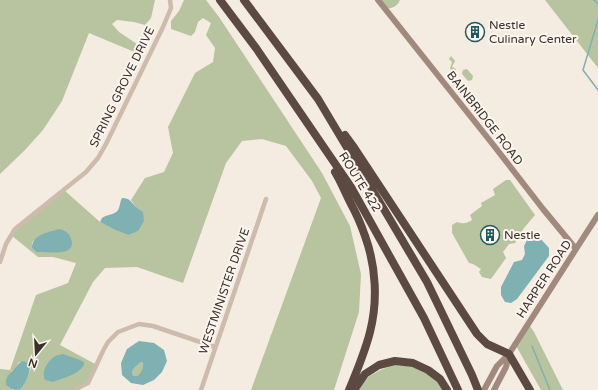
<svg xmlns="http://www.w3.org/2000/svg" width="598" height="390" viewBox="0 0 598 390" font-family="'Varela Round',sans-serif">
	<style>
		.green { fill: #b8c4a0; fill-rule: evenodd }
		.water { fill: #7fb0b2; fill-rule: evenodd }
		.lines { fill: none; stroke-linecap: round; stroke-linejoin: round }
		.stream { stroke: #7fb0b2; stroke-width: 1.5 }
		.street { stroke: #cdbbac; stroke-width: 4.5 }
		.secondary { stroke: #a18a7d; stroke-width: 6 }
		.highway { stroke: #5c4a42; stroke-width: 8 }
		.labels { text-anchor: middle; stroke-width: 4; stroke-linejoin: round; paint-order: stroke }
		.poi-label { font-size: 12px; fill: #3b302b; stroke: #fbf5ee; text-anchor: start }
		.street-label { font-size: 12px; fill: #3b302b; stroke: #fbf5ee }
	</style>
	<rect width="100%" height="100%" fill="#f4ebe1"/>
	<path class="green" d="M 0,0 L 155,0 L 151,18 L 145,25 L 134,22 L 117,20 L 112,24 L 119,32 L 137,44 L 143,53 L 132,51 L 89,33 L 62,101 L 43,130 L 25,150 L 0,174 Z
		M 184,0 L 206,0 L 219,17 L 322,173 L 350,226 L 361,274 L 359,312 L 334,390 L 251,390 L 321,198 L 312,181 L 286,146 L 262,139 L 242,141 L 226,163 L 183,283 L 137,267 L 105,268 L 93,282 L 60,345 L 97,365 L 88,383 L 74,390 L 19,390 C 26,385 28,375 31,368 L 19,362 L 15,369 L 11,371 L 12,389 L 13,390 L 0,390 L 0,369 L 10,370 L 36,295 L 68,283 L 76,263 L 53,257 L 38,257 L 11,235 L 64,190 L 100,222 L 115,230 L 128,235 L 136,207 L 131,200 L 145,178 L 164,172 L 173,153 L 168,127 L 195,73 L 213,62 L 215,48 L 206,35 L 211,23 L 203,18 L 198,22 L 195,32 L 191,36 L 171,29 L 171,21 L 179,11 ZM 34,240 L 46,251 L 36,252 L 32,248 L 32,243 Z
		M 378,0 L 400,0 C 397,7 392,8 385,9 Z
		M 545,0 L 598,0 L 598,68 Z
		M 451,56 L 455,61 L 452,67 L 456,69 L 456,76 L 462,84 L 462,87 L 455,78 L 454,71 L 450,69 L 452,62 L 449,59 Z
		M 467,69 L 473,76 L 472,80 L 468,81 L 462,74 L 463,70 Z
		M 506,180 L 510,180 L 535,215 L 524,228 L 515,243 L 509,244 L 503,252 L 506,258 L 491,279 L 482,277 L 479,272 L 481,269 L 473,264 L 469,263 L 452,233 L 452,225 L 457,222 C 463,224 466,224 472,220 L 470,215 L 482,206 L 481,203 L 495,195 L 493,189 Z
		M 528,323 L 534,332 L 563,390 L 541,390 L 515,344 Z
		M 141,362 L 144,363 C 144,369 141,373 137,376 L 133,376 L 132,372 L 134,368 Z
		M 396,365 L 417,367 L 435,379 L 444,390 L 358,390 C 366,375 380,369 396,365 Z"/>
	<path class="water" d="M 122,198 C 130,198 131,202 137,208 C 139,209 141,211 143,212 L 144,221 L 138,231 L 128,235 L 115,230 L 100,222 L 102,218 C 107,214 117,215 119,208 C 120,205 120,202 122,198 Z
		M 60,229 C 65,231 70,233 71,239 C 73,243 72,248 68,250 C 63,254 43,252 36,252 L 32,248 C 32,234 49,232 60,229 Z
		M 533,237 L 539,237 L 549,248 L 549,256 L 517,299 L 511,303 L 505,302 L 501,295 L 501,287 L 514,262 L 522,260 L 525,254 L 524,246 L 527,240 Z
		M 139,341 L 154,343 L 164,350 L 167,361 L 162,372 L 154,380 L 143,385 L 131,383 L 122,375 L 121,363 L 127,349 ZM 141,362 L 143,363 C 144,368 141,373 137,376 L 133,376 L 132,372 L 134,368 Z
		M 63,354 L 80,360 L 84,362 L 84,365 C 78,375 63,378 53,382 L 45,380 C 41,372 47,362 54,357 C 56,355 60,355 63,354 Z
		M 23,361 L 30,364 C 31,370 25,389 18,390 C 13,390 10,388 6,385 C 5,376 10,374 15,368 C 18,365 18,363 23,361 Z"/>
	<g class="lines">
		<path class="stream" d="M 594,0 L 598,4
			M 598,20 L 583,70 L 598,90
			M 532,346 L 550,390"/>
		<path class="street" d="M 0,262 L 6,244 L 15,229 L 86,172 L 98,158 L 106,144 L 163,27 L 171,8 L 170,0
			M 74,390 L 88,383 L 103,351 L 108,342 L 118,332 L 139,324 L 153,326 L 215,347
			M 201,390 L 266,199"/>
		<path class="secondary" d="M 378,0 L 491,142 L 543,209 L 576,249
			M 484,390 L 497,366 L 509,354 L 576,249 L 598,215
			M 494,390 L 506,367 L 509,355"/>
		<path class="highway" d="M 220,0 L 256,48 L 351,187 L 424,318 L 458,390
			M 244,0 L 318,99 L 385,211 L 427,282 L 472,375 L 478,390
			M 345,135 L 353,146 L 477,334 L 487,344 L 509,354 L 530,390
			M 335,172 C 341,182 345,192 350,202 C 356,213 361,224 365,236 C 376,266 378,301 370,332 C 365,352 357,371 349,390
			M 354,390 L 365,374 L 379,365 L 395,361 L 413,363 L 428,370 L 440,379 L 447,390"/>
	</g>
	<defs>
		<g id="building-ring" transform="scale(1)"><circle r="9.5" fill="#fbf5ee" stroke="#1f5a5e" stroke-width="1.5"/><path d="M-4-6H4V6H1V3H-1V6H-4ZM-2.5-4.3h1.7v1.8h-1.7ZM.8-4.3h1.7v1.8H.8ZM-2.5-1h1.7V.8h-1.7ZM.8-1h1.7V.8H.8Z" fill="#1f5a5e"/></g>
	</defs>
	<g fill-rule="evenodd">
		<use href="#building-ring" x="475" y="32"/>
		<use href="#building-ring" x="490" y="235"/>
	</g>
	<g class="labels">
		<g class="poi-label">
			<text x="489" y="29">Nestle<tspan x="489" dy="14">Culinary Center</tspan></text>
			<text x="504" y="239">Nestle</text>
		</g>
		<g class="street-label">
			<text transform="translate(122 87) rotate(-64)" y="4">SPRING GROVE DRIVE</text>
			<text transform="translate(485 118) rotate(52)" y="4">BAINBRIDGE ROAD</text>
			<text transform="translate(360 182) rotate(58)" y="4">ROUTE 422</text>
			<text transform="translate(544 279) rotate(-57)" y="4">HARPER ROAD</text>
			<text transform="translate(224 291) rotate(-71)" y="4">WESTMINISTER DRIVE</text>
		</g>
	</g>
	<g transform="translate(36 354) rotate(198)" stroke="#fbf5ee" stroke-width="3" paint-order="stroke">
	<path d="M0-3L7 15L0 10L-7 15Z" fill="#3b302b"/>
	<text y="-6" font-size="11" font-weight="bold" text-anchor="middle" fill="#3b302b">N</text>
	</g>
</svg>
